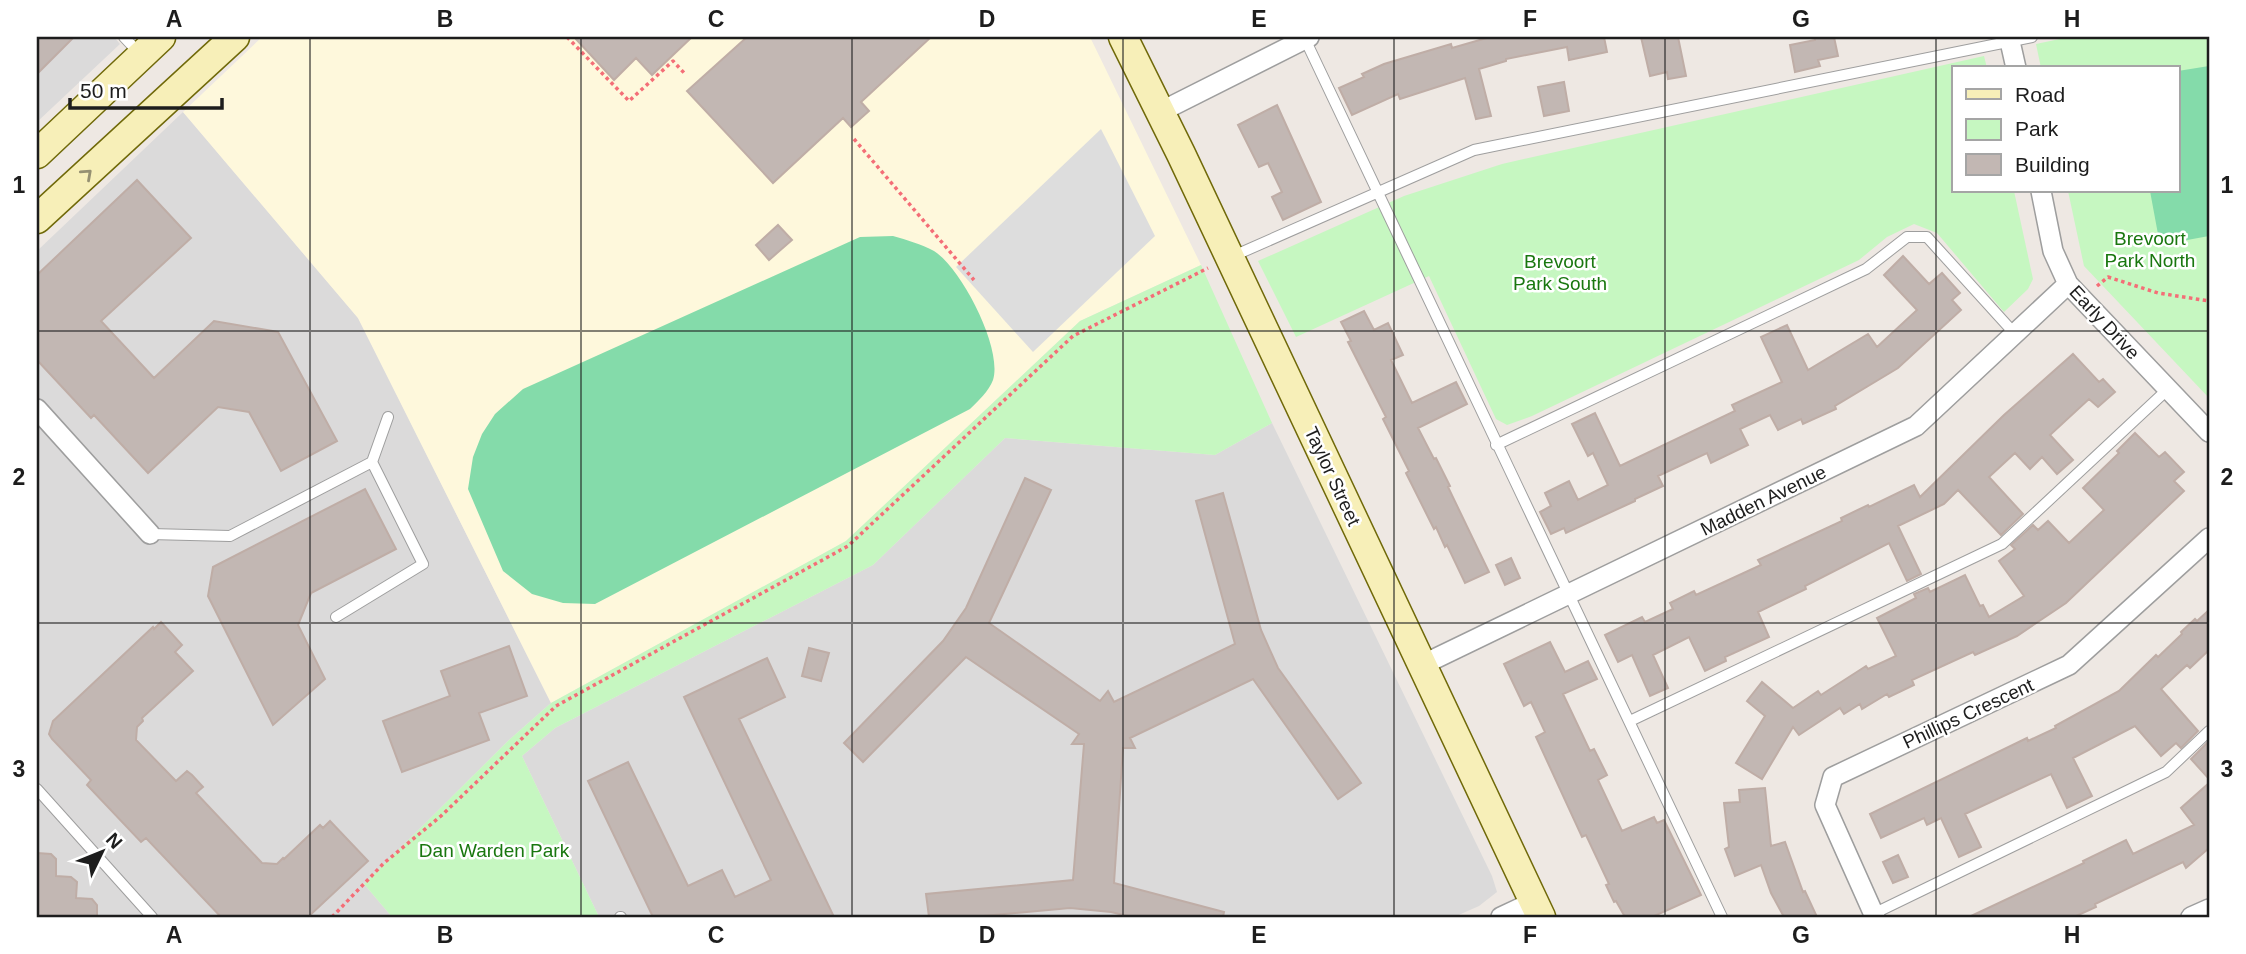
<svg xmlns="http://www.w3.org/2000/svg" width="2246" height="954" viewBox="0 0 2246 954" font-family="Arial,sans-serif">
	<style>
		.residential { fill: #dbdada }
		.education { fill: #fef8dc }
		.park { fill: #c6f7c1 }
		.pitch { fill: #84dbaa }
		.parking { fill: #ddd }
		.building { fill: #c2b7b3; stroke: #bfada6; stroke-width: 2 }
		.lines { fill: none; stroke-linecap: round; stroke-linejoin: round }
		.service-casing { stroke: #9e9e9e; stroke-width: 12 }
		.minor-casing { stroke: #9e9e9e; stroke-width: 22 }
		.secondary-casing { stroke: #706909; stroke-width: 31 }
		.path { stroke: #f46e77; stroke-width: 3.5; stroke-dasharray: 3.5 3.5; stroke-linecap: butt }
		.service { stroke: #fff; stroke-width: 10 }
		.minor { stroke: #fff; stroke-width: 19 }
		.secondary { stroke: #f7efb8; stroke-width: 28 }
		.oneway { stroke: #959072 }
		.grid { fill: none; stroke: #1d1d1d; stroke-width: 2; stroke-opacity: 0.55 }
		.labels { text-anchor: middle; stroke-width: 5; stroke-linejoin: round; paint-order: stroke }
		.park-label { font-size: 19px; fill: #19770f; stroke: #fff }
		.street-label { font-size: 19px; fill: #1d1d1d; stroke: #fff }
		.neatline { fill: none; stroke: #1d1d1d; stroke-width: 2.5 }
		.grid-label { font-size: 23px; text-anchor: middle; font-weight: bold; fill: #1d1d1d }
	</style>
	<rect width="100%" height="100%" fill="#eee8e3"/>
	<path class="residential" d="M 37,37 L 114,37 L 120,44 L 37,122 Z
		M 183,112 L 358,318 L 551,703 L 509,740 L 364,884 L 392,917 L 37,917 L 37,251 Z
		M 1272,423 L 1492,876 L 1497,892 L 1479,906 L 1454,917 L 599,917 L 522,756 L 555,728 L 873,565 L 1005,438 L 1215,455 Z"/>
	<path class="education" d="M 262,37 L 1090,37 L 1201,265 L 1080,321 L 846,541 L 551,703 L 358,318 L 183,112 Z"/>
	<path class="park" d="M 2069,37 L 2209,37 L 2209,398 L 2084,266 L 2068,191 L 2178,191 L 2178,68 L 2041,68 L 2036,44 Z
		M 1984,56 L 1987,68 L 1954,68 L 1954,191 L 2014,191 L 2033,279 L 2028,289 L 2004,312 L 1937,233 L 1914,224 L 1887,237 L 1859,260 L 1532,416 L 1507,425 L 1496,419 L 1429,276 L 1296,337 L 1258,261 L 1404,196 L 1502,164 Z
		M 1201,265 L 1272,423 L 1215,455 L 1005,438 L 873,565 L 555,728 L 522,756 L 599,917 L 392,917 L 364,884 L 509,740 L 551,703 L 846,541 L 1080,321 Z"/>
	<path class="pitch" d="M 2209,66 L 2209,236 L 2160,245 L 2150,191 L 2178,191 L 2178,71 Z
		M 893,236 C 907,240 921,244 934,251 C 961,268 1003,348 993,380 C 989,391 978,401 970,409 L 595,604 L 563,603 L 532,594 L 503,571 L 468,489 L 473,457 L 482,434 L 495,414 L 523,389 L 860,237 Z"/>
	<path class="parking" d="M 1101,129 L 1155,236 L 1033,352 L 956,267 Z"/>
	<path class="building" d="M 37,37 L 74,37 L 37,74 Z
		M 574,37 L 692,37 L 652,75 L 636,58 L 614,80 Z
		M 747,37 L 931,37 L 861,102 L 869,111 L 851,127 L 843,118 L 773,183 L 687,91 Z
		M 1490,37 L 1604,37 L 1607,52 L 1569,60 L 1567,47 L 1506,59 L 1506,61 L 1479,69 L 1491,116 L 1476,119 L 1465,78 L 1400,99 L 1398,94 L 1352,115 L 1339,88 L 1364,77 L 1362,74 L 1384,64 L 1451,44 L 1452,48 Z
		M 1641,37 L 1678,37 L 1686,76 L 1668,79 L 1667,72 L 1650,76 Z
		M 1815,37 L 1834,37 L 1838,56 L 1818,60 L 1820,66 L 1795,72 L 1790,45 L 1815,40 Z
		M 1564,82 L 1569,111 L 1544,116 L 1538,87 Z
		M 1277,105 L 1321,202 L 1283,220 L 1272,197 L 1282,192 L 1268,163 L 1259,167 L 1238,125 Z
		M 137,180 L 191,238 L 101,321 L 154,378 L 214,321 L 278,332 L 337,441 L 281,471 L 249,412 L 218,407 L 148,473 L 94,415 L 91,418 L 37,360 L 37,275 Z
		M 778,225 L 792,240 L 769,260 L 756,245 Z
		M 1903,256 L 1929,284 L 1942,273 L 1960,293 L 1952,300 L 1961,310 L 1898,368 L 1835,406 L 1836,409 L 1803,424 L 1801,419 L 1778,430 L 1770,415 L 1740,429 L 1748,445 L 1711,463 L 1707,453 L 1658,476 L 1663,486 L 1635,499 L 1635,501 L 1566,533 L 1564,528 L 1551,534 L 1540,512 L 1551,506 L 1545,493 L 1569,481 L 1578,500 L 1608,485 L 1593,453 L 1588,456 L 1572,424 L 1595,413 L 1620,466 L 1735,411 L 1732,405 L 1782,382 L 1761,337 L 1787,325 L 1808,370 L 1868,334 L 1877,347 L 1917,310 L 1884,275 Z
		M 1364,311 L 1374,330 L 1388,323 L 1403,355 L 1391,360 L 1412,403 L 1456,382 L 1467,404 L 1418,428 L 1434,459 L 1436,458 L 1450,486 L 1448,487 L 1489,572 L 1465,583 L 1447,545 L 1445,547 L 1436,527 L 1434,529 L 1406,473 L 1409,471 L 1383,419 L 1386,417 L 1348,342 L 1351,341 L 1341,322 Z
		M 2073,354 L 2099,382 L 2103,379 L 2115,392 L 2098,407 L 2089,399 L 2050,435 L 2073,460 L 2057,474 L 2042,457 L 2030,469 L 2015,453 L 1989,477 L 2023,514 L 2001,535 L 1958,490 L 1944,504 L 1898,526 L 1921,574 L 1907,581 L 1889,543 L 1805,586 L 1806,589 L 1758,612 L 1769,637 L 1725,657 L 1726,661 L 1705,671 L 1689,637 L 1653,655 L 1668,688 L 1650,696 L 1632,655 L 1618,662 L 1605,635 L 1642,617 L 1645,622 L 1673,609 L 1670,603 L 1694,591 L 1696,595 L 1761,565 L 1758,560 L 1842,521 L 1841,518 L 1868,505 L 1869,507 L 1914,485 L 1920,497 L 2004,415 Z
		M 2135,433 L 2159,457 L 2165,452 L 2184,472 L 2174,481 L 2184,491 L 2066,603 L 2017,636 L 1975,655 L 1973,652 L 1912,680 L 1914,685 L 1889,697 L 1887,694 L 1862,709 L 1860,704 L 1844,714 L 1840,708 L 1799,735 L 1793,727 L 1762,779 L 1736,763 L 1765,716 L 1747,701 L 1762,682 L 1793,708 L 1818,691 L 1821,695 L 1866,666 L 1868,669 L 1896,656 L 1877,618 L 1916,598 L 1914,594 L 1928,588 L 1930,592 L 1965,575 L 1980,606 L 1983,605 L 1989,617 L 2024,596 L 1999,561 L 2015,549 L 2011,545 L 2033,525 L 2038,530 L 2048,521 L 2069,543 L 2104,510 L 2083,488 L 2119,453 L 2117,451 Z
		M 1025,478 L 1051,490 L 989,623 L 1100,701 L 1108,691 L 1114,702 L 1235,644 L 1196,501 L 1223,493 L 1261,630 L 1278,668 L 1361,783 L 1338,799 L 1253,679 L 1130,738 L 1135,748 L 1123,748 L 1114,883 L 1224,912 L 1223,917 L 1132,917 L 1111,912 L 1070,908 L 972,917 L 929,917 L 926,894 L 1073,880 L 1084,744 L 1072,744 L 1079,734 L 966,657 L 863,762 L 844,743 L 943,641 L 966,608 Z
		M 365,489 L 396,549 L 311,593 L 298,625 L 325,679 L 273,725 L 208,596 L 213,567 Z
		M 1511,558 L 1520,578 L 1505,585 L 1496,565 Z
		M 2209,610 L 2209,650 L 2190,668 L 2187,665 L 2161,689 L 2198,731 L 2181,748 L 2176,743 L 2161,756 L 2135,726 L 2073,758 L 2092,796 L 2067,808 L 2051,774 L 1965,814 L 1981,847 L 1959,857 L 1941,818 L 1927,825 L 1924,818 L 1881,838 L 1870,814 L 2027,738 L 2028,741 L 2056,728 L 2055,726 L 2119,691 L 2156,655 L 2158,657 L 2182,634 L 2181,632 L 2195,619 L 2197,621 Z
		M 161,622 L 182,645 L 175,652 L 193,671 L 142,718 L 143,721 L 137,727 L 136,740 L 176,781 L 187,771 L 192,775 L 203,787 L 196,793 L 262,863 L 277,864 L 283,858 L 284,859 L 320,825 L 323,828 L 330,821 L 368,861 L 308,917 L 221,917 L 146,838 L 141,842 L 87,785 L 91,780 L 52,739 L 49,734 L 53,721 L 153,627 L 154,629 Z
		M 1550,642 L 1565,672 L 1588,661 L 1597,679 L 1563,694 L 1590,751 L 1594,749 L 1607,775 L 1598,780 L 1622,831 L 1654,817 L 1657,823 L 1664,820 L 1701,895 L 1652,917 L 1625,917 L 1616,901 L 1614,902 L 1606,885 L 1609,884 L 1586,835 L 1582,837 L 1536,737 L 1545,732 L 1531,702 L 1524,706 L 1504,664 Z
		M 509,646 L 527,696 L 479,713 L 489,740 L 402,772 L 383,721 L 450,696 L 441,671 Z
		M 809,648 L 829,653 L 821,681 L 802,676 Z
		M 767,658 L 785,697 L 739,719 L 834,917 L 653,917 L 588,781 L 628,762 L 688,886 L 722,870 L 735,897 L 771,880 L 684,697 Z
		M 2207,743 L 2209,745 L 2209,779 L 2191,759 Z
		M 2209,783 L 2209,848 L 2186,868 L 2183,862 L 2095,904 L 2096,907 L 2074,917 L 1969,917 L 2084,863 L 2083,861 L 2126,840 L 2133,854 L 2194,825 L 2181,808 Z
		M 1765,788 L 1771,846 L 1785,842 L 1803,892 L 1805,891 L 1817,917 L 1784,917 L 1771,893 L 1761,865 L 1735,876 L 1725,849 L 1729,847 L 1724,803 L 1740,802 L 1739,790 Z
		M 37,853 L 51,854 L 56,859 L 56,876 L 71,877 L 77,882 L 76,898 L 92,899 L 97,905 L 97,917 L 37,917 Z
		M 1898,855 L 1908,877 L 1893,883 L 1883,862 Z"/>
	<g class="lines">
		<g class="service-casing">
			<path id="service" d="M 124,37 L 140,54
				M 1304,37 C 1442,331 1584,623 1722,917
				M 1231,257 L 1474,150 L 2032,37
				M 1496,445 L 1866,269 L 1907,237 L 1927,237 L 2015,334
				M 150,534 L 230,536 L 372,462 L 388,417
				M 336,617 L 423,564 L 372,462
				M 1630,721 L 2002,544 L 2168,389
				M 37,789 L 152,917
				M 1871,915 L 2166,772 L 2209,731
				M 620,917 L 621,917"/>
		</g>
		<g class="minor-casing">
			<path id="minor" d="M 2009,37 L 2016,68
				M 1160,112 L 1309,37
				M 2041,191 L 2053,251 L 2068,284 L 2209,432
				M 37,409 L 150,534
				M 1422,665 L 1916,426 L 2068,284
				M 1501,917 L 1533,902
				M 1875,917 L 1825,805 L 1833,777 L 2069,665 L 2209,538
				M 2191,917 L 2209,909"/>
		</g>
		<g class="secondary-casing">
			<path id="secondary" d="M 1123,37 L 1181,154 L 1541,917
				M 37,154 L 161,37
				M 37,219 L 235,37"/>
		</g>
		<path class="path" d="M 567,37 L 629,101 L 673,61 L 686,75
			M 854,139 L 974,280
			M 2097,286 L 2108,277 L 2158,293 L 2209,301
			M 332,917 L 384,863 L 441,816 L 556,706 L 848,546 L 1073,336 L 1208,268"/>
		<use href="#service" class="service"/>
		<use href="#minor" class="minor"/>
		<use href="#secondary" class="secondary"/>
	</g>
	<defs><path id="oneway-chevron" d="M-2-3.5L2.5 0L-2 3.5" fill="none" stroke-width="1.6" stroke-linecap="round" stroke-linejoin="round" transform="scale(1.75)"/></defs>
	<use class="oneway" href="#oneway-chevron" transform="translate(87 174) rotate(-42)"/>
	<path class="grid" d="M 310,37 L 310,917M 581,37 L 581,917M 852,37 L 852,917M 1123,37 L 1123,917M 1394,37 L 1394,917M 1665,37 L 1665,917M 1936,37 L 1936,917M 37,331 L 2209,331M 37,623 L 2209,623"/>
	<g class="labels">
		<g class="park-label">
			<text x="2150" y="245">Brevoort<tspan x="2150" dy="22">Park North</tspan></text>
			<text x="1560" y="268">Brevoort<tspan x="1560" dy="22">Park South</tspan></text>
			<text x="494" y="857">Dan Warden Park</text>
		</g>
		<g class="street-label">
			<text transform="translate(2105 322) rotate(47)" y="7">Early Drive</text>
			<text transform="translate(1333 476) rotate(65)" y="7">Taylor Street</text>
			<text transform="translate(1763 500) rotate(-26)" y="7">Madden Avenue</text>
			<text transform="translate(1968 713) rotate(-25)" y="7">Phillips Crescent</text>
		</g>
	</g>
	<rect width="2246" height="954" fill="none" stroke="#ffffff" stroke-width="77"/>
	<rect x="1952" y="66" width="228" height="126" fill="#ffffff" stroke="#a5a5a5" stroke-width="2"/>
	<rect x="1966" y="89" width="35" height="10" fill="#f7efb8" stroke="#a5a5a5" stroke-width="2"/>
	<text x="2015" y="102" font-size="21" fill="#1d1d1d">Road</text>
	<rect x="1966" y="119" width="35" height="21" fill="#c6f7c1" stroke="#a5a5a5" stroke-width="2"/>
	<text x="2015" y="136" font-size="21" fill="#1d1d1d">Park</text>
	<rect x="1966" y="154" width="35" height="21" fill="#c2b7b3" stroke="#a5a5a5" stroke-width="2"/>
	<text x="2015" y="172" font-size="21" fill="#1d1d1d">Building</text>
	<g transform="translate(102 852) rotate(47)" stroke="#ffffff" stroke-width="5" paint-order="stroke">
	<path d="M0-5L12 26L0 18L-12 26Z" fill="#1d1d1d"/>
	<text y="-10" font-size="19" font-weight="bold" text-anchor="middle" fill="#1d1d1d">N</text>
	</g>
	<path d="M70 98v10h152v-10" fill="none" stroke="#1d1d1d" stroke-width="3.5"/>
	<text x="80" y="98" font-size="21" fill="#1d1d1d" stroke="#ffffff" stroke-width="5" paint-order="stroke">50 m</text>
	<rect x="38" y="38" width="2170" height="878" class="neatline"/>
	<g class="grid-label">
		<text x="174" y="27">A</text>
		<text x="445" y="27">B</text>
		<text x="716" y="27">C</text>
		<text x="987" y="27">D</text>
		<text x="1259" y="27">E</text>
		<text x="1530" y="27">F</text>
		<text x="1801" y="27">G</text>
		<text x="2072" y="27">H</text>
		<text x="19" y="193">1</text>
		<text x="2227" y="193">1</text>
		<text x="19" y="485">2</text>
		<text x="2227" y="485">2</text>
		<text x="19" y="777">3</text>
		<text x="2227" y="777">3</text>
		<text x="174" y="943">A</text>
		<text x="445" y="943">B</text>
		<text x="716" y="943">C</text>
		<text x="987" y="943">D</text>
		<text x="1259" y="943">E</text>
		<text x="1530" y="943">F</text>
		<text x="1801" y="943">G</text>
		<text x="2072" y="943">H</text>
	</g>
</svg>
